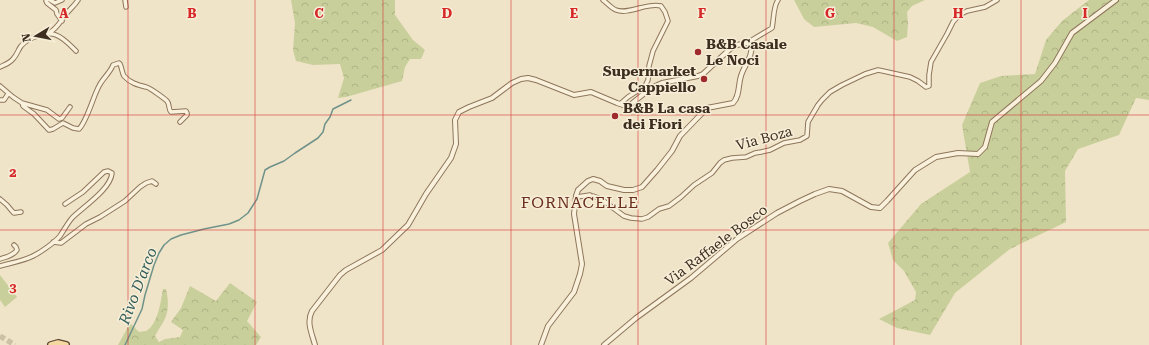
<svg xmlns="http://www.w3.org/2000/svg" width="1149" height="345" viewBox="0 0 1149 345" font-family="'Roboto Serif',serif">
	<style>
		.green { fill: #c9cf9b }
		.forest { fill: url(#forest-crowns) }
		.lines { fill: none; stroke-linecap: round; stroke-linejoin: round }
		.stream { stroke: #6f938a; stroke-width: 1.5 }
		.trunk-tunnel { stroke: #ccc0a6; stroke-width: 5.5; stroke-dasharray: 5.5 3; stroke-linecap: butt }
		.minor-casing { stroke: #8d765c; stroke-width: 5.5 }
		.tertiary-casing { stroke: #8d765c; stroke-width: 6 }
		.primary-casing { stroke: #5b4430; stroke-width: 8 }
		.minor { stroke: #faf1dc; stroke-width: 3.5 }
		.tertiary { stroke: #faf1dc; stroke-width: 4 }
		.primary { stroke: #f3d9a0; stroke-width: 5.5 }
		.grid { fill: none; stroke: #d62828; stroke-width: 1; stroke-opacity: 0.55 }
		.poi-dot { fill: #9e2a2b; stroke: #f7eed8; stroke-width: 1.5 }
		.labels { text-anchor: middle; stroke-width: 3; stroke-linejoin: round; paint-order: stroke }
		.poi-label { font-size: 14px; font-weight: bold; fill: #3d2e20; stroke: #f7eed8; text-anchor: start }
		.street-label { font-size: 14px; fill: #3d2e20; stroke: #f7eed8 }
		.water-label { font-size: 15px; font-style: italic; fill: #2f5d5a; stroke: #f7eed8 }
		.quarter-label { font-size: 16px; letter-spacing: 1px; fill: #6b2e1e; stroke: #f7eed8 }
		.grid-label { font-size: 13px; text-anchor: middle; font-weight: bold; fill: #d62828; stroke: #f7eed8; stroke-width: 3; stroke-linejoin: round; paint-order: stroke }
	</style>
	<defs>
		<pattern id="forest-crowns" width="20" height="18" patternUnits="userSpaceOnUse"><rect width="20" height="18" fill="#c9cf9b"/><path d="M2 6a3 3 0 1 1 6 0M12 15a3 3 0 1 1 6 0" fill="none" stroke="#aeb285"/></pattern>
	</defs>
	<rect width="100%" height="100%" fill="#f0e4c8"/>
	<path class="green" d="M 0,275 L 17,297 L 5,307 L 0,300 Z"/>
	<path class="forest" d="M 291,0 L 395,0 L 395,15 L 413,40 L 425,50 L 421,59 L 410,59 L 405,67 L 402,81 L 346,97 L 338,98 L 344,78 L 340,64 L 313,65 L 296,61 L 293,50 L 295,23 Z
		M 794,0 L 925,0 L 912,6 L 907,12 L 908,24 L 907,37 L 897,41 L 873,27 L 856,23 L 814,27 L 804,19 Z
		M 1089,0 L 1149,0 L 1149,100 L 1136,98 L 1119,135 L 1078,149 L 1065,171 L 1066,222 L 1010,249 L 955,293 L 930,335 L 897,328 L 879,319 L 915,300 L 916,292 L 904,271 L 893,260 L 888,243 L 921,204 L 970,172 L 962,125 L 980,83 L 1001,76 L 1035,74 L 1046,40 L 1062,21 Z
		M 230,283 L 257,302 L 247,321 L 261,337 L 256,345 L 118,345 L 130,323 L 139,332 C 140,332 145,331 146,331 C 158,325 161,300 163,289 L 166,289 C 168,297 169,307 166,316 C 164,322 158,330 155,336 L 159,342 L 165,339 L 180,337 L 183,330 L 171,322 L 181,308 L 190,286 L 216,301 Z"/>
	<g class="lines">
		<path class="stream" d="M 125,345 L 142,309 L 145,295 L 154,265 L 159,253 L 164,245 L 171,239 L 181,235 L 204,229 L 229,224 L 239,220 L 248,213 L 257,199 L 265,170 L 270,167 L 284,161 L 295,153 L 318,138 L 323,132 L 325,124 L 330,117 L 333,109 L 351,100"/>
		<path class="trunk-tunnel" d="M 0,336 L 15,345"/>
		<g class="minor-casing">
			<path id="minor" d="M 47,0 L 46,1 L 47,3 L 56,10 L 57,14 L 62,21
				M 50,0 L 55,3 L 62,0
				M 125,0 L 126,7
				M 603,0 C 607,3 611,8 616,10 C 629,15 647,2 661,6 L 665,12 L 668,21 L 653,51 L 649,66 L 648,80 L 645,86 L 628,97 L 620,104
				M 49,33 C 58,28 61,20 67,13 C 71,8 75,5 78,0
				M 747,43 L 772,28 C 774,19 773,7 778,0
				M 0,67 C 4,65 10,63 13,59 C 17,55 18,50 21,46 C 28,38 46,31 56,35 C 64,38 70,45 76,51
				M 0,86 L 13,97 L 22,103 L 47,110 L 59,119 L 62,118 L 70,107
				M 0,100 L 4,100 L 8,94
				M 22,103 L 23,106 L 34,114 L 49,130 L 53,129 L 63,123 L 73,128 L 79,129 C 87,121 93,97 99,86 C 103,78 110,73 113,65 L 119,63 L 120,64 C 122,68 122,73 124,76 C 130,83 138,85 146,87 C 149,87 165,99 167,101 C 170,104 168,109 171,112 L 186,111 L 187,113 L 187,115 L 180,122
				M 576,196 L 577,197 L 590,195
				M 593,196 L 601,199 L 624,216 L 631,218 L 642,219 L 648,217 L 659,209 L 669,206 L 681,197 L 694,185 L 712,173 L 720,163 L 724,160 L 732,158 L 746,157 L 755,153 L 761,152 L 770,150 L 784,143 L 800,140 L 807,136 L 808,122 L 818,105 L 822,100 L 830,92 L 842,85 L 865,74 L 878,70 L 883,71 L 910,77 L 918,81 L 926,87 L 929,86 L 929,75 L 931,62 L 947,34 L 953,22 L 959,15 L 967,11 L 985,7 L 997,0
				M 0,199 L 7,205 L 12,211 L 14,213 L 21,212
				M 53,242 L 61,243 L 86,224 L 100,217 L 125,201 L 140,187 L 146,183 L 152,181 L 156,184
				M 0,259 C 6,257 13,256 17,250 L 16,247 L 14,245
				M 0,266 C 11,263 23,261 33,256 C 41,252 54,243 60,236 C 64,230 67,224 72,218 C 83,207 111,189 112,173 L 108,171 L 104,172 L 83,192 L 65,204"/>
		</g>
		<g class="tertiary-casing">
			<path id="tertiary" d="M 315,345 C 312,334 306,322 312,311 L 340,275 L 346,270 L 382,250 L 408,225 L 426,194 L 451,158 L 456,144 L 455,120 L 459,112 L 469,107 L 492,98 L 512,83 L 521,79 L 528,78 L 536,80 L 574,95 L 591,92 L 617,103 L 626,106 L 630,105 L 651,88 L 662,83 L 698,76 L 703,74 L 730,49 L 737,45 L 747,43 L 750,45 C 751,48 752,49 751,52 C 750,60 743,68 741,76 C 738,85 740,96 733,103 L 707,108 L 680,136 L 672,151 L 657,170 L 642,187 L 633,190 L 624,190 L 607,186 L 600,181 L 593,179 L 588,181 L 578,190 L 576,196 L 574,214 L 582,264 L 580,274 L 574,292 L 548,326 L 541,345
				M 604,345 L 636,318 L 691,278 L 737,239 L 777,213 L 800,201 L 815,194 L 829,189 L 842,191 L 871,207 L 880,208 L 887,201 L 915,170 L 936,157 L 958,153 L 978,154 L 985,147 L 992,122 L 1041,81 L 1055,63 L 1072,33 L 1116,0"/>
		</g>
		<g class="primary-casing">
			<path id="primary" d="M 51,345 L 58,343 L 66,345"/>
		</g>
		<use href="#minor" class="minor"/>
		<use href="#tertiary" class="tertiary"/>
		<use href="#primary" class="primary"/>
	</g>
	<path class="grid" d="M 128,0 L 128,345M 255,0 L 255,345M 383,0 L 383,345M 511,0 L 511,345M 638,0 L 638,345M 766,0 L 766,345M 894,0 L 894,345M 1021,0 L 1021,345M 0,115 L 1149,115M 0,230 L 1149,230"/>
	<g class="poi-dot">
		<circle cx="698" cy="52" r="4"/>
		<circle cx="704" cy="79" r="4"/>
		<circle cx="615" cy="116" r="4"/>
	</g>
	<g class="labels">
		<g class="poi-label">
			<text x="706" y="49">B&amp;B Casale<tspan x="706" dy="16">Le Noci</tspan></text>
			<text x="696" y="76" text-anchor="end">Supermarket<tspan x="696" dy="16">Cappiello</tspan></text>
			<text x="623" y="113">B&amp;B La casa<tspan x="623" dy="16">dei Fiori</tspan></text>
		</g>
		<g class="street-label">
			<text transform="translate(764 138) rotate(-15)" y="5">Via Boza</text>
			<text transform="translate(716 245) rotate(-37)" y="5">Via Raffaele Bosco</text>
		</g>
		<g class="water-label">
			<text transform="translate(138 286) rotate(-69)" y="5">Rivo D'arco</text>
		</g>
		<g class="quarter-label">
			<text x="580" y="208">FORNACELLE</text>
		</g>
	</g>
	<g class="grid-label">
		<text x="64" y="18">A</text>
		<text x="192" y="18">B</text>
		<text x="319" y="18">C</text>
		<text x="447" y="18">D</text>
		<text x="574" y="18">E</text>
		<text x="702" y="18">F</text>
		<text x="830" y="18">G</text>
		<text x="958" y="18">H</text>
		<text x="1085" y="18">I</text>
		<text x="13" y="177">2</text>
		<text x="13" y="292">3</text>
	</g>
	<g transform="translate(36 36) rotate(260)" stroke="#f7eed8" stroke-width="3" paint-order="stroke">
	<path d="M0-3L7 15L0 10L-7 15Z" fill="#3d2e20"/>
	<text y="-6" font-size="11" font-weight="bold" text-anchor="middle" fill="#3d2e20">N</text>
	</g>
</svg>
